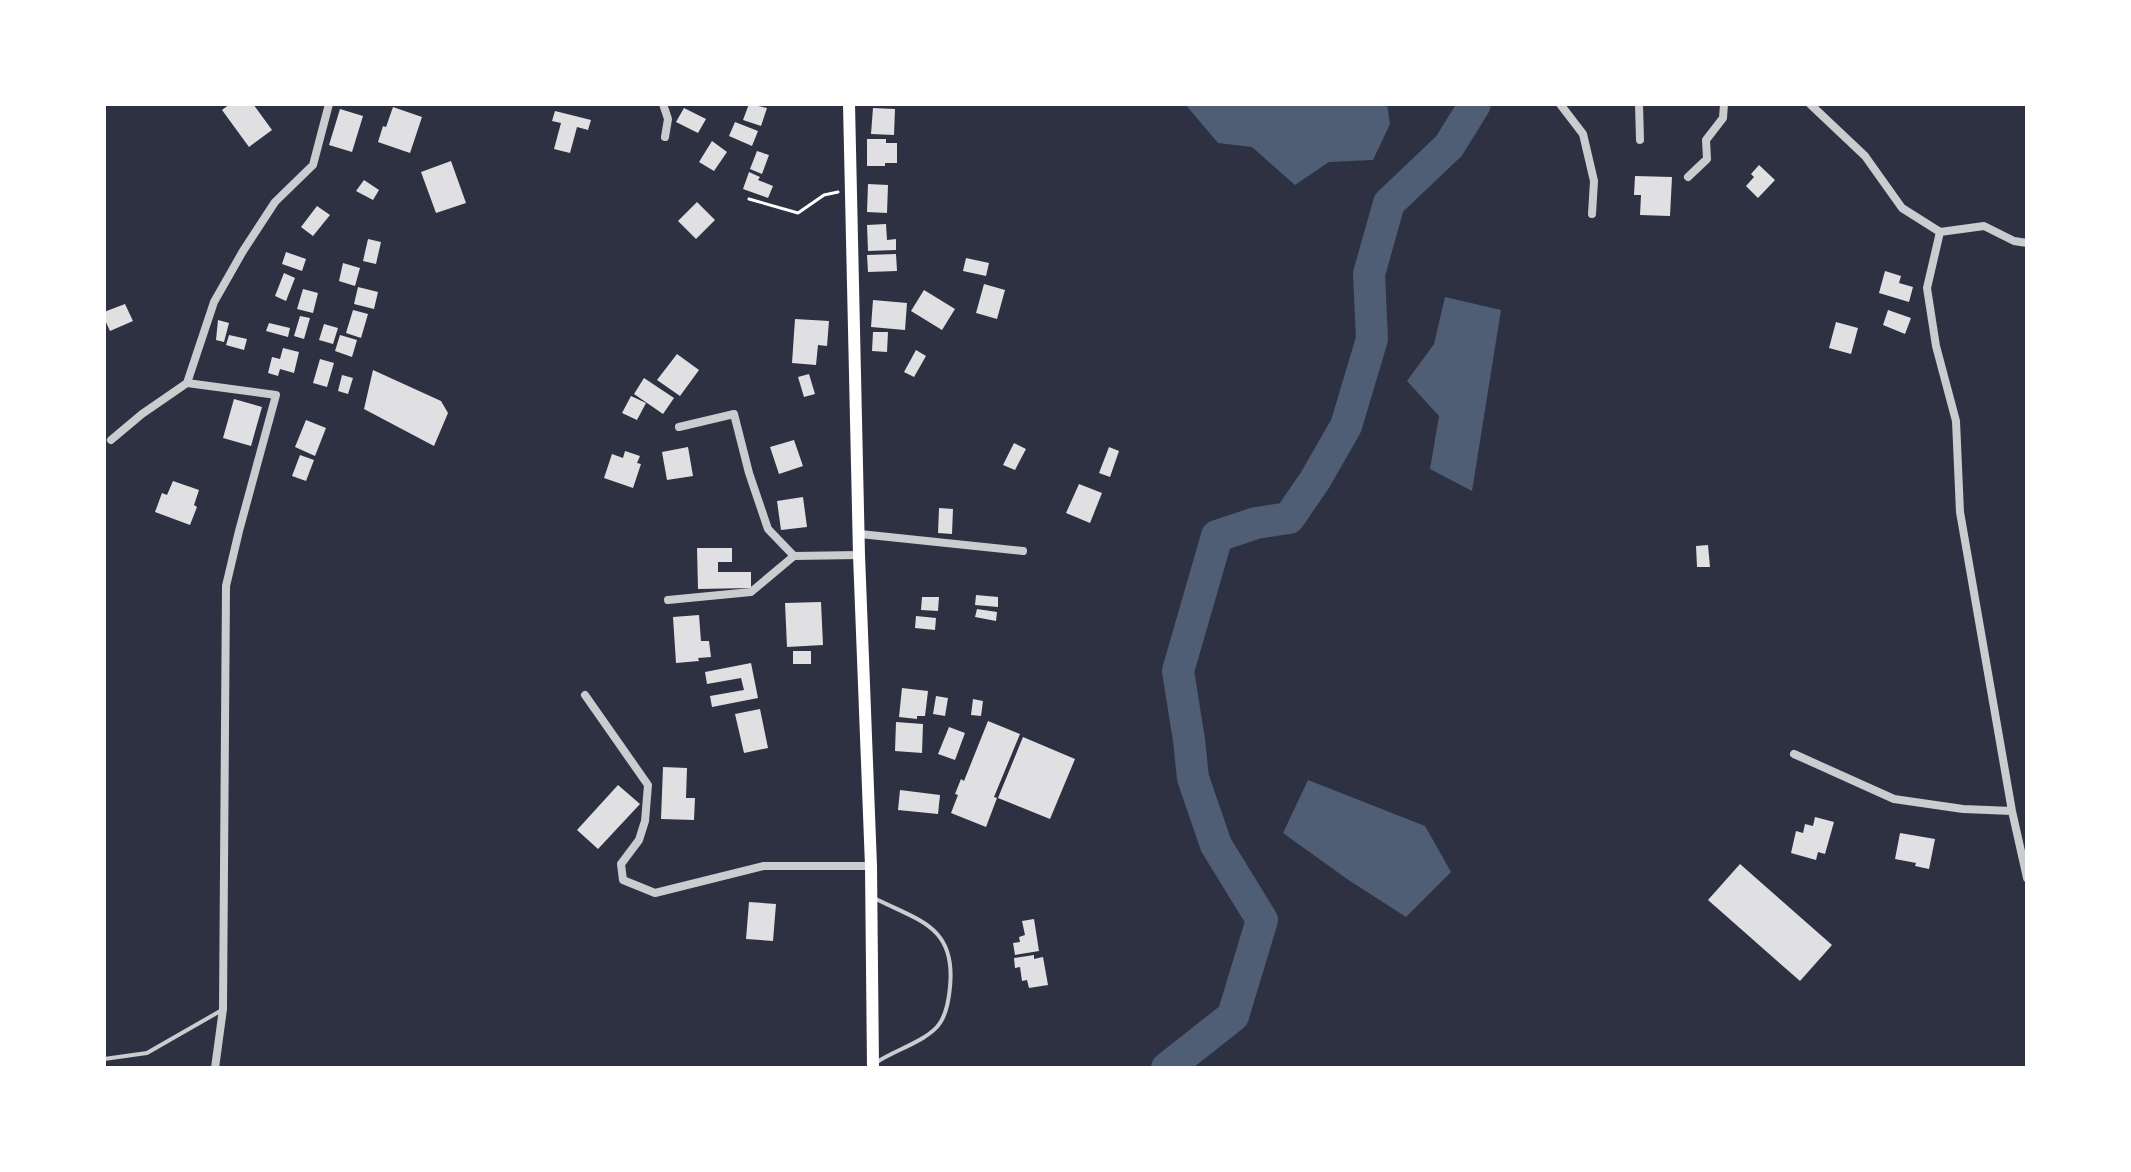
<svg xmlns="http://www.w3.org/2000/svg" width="2131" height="1172" viewBox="0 0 2131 1172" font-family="Literata,serif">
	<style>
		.water { fill: #4f5d75 }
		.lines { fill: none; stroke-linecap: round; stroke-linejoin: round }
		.river { stroke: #4f5d75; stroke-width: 32 }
		.building { fill: #e0e0e3 }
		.path { stroke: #fff; stroke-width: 3 }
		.service { stroke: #caccd0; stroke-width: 4 }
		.minor { stroke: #caccd0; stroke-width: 8 }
		.primary { stroke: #fff; stroke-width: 12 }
	</style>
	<rect width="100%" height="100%" fill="#2d3142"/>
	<path class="water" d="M 1185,104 L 1387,104 L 1390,124 L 1373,160 L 1329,162 L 1295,185 L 1252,147 L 1218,143 Z
		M 1445,297 L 1501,310 L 1472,491 L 1430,469 L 1439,416 L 1407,381 L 1434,344 Z
		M 1308,780 L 1425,826 L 1451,872 L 1406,917 L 1347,879 L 1283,833 Z"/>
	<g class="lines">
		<path class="river" d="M 1167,1068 L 1233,1016 L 1262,920 L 1216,845 L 1193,778 L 1189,740 L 1178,671 L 1217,536 L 1256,523 L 1289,518 L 1315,480 L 1346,426 L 1372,339 L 1369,274 L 1389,203 L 1449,146 L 1475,104"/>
	</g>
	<path class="building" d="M 230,104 L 253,104 L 272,130 L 249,147 L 222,110 Z
		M 749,104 L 767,108 L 761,126 L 743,120 Z
		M 393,107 L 422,117 L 410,153 L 378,142 L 383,126 L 386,127 Z
		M 684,108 L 706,119 L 698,133 L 676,122 Z
		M 873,108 L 895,109 L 894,135 L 871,134 Z
		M 340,109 L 363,116 L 352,152 L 329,145 Z
		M 555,111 L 591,120 L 588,130 L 577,127 L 570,153 L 554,149 L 561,123 L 552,121 Z
		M 735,122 L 758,131 L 752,146 L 729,136 Z
		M 867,139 L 886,139 L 886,143 L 897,143 L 897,163 L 885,163 L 885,166 L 867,166 Z
		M 712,141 L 727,152 L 714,171 L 699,162 Z
		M 757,151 L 769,155 L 762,174 L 750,169 Z
		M 451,161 L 466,203 L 436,213 L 421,172 Z
		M 1759,165 L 1775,180 L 1758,198 L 1746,186 L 1754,177 L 1751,174 Z
		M 749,172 L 760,177 L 758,180 L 773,186 L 768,198 L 743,189 Z
		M 1635,176 L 1672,177 L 1670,216 L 1640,215 L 1641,195 L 1634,195 Z
		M 364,180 L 379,190 L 373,200 L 356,191 Z
		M 868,184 L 888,185 L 887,213 L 867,212 Z
		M 697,202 L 715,220 L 696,239 L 678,221 Z
		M 317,206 L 330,215 L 313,236 L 301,227 Z
		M 886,224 L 887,240 L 896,239 L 896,250 L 868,251 L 867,225 Z
		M 368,239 L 381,242 L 376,264 L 363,261 Z
		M 286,252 L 306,259 L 302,271 L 282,264 Z
		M 896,254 L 897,271 L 868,272 L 867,255 Z
		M 966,258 L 989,263 L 986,276 L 963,271 Z
		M 343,263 L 360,268 L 355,286 L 339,281 Z
		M 1885,271 L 1901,276 L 1899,283 L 1913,287 L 1909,302 L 1879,293 Z
		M 284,273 L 295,278 L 286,301 L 275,296 Z
		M 984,284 L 1005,290 L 997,319 L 976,313 Z
		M 358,287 L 378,292 L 374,309 L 354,304 Z
		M 303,289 L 318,293 L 313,313 L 297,309 Z
		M 924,290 L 955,309 L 942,330 L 911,311 Z
		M 873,300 L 907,303 L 905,330 L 871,327 Z
		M 125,304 L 133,321 L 110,331 L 104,318 L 104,312 Z
		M 353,310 L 368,314 L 361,338 L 346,333 Z
		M 1888,310 L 1911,318 L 1905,334 L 1883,325 Z
		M 300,316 L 310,318 L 304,339 L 294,336 Z
		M 795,319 L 829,321 L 827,346 L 818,345 L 816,365 L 792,363 Z
		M 218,320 L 229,323 L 224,342 L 216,340 Z
		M 1836,322 L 1858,328 L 1851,354 L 1829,348 Z
		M 269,323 L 290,328 L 288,337 L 266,331 Z
		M 324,324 L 338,328 L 333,344 L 319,340 Z
		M 873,332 L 888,332 L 887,352 L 872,351 Z
		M 229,335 L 247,339 L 244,350 L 226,345 Z
		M 340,335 L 357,340 L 352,357 L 335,351 Z
		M 283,348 L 299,352 L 294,373 L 280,369 L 278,376 L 268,373 L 272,357 L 280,359 Z
		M 916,350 L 926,356 L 914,377 L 904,372 Z
		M 677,354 L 699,370 L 680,396 L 657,380 Z
		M 320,359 L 334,363 L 327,387 L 313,383 Z
		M 373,370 L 441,401 L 448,413 L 434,446 L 364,409 Z
		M 809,374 L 815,394 L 804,397 L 798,377 Z
		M 342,375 L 353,378 L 348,394 L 338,391 Z
		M 644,378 L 674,398 L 663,414 L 634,394 Z
		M 631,396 L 646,403 L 637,420 L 622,413 Z
		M 234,399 L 262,407 L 251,446 L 223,438 Z
		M 306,420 L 326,428 L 315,456 L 295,447 Z
		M 794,440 L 803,466 L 779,474 L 770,447 Z
		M 1014,443 L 1026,449 L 1015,470 L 1003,465 Z
		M 688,447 L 693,476 L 667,480 L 662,452 Z
		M 1109,447 L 1119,451 L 1110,477 L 1099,473 Z
		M 625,451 L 640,456 L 637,463 L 641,464 L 633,488 L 604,478 L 612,454 L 623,458 Z
		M 300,455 L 314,460 L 306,481 L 292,476 Z
		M 173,481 L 199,490 L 194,505 L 197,507 L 190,525 L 155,512 L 162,493 L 167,495 Z
		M 1079,484 L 1102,493 L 1090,523 L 1066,513 Z
		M 803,497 L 807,527 L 781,530 L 777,501 Z
		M 939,508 L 953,509 L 952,534 L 938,533 Z
		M 1708,545 L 1710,567 L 1697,567 L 1696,546 Z
		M 697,548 L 732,548 L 732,562 L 718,562 L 718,572 L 751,572 L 751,588 L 698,589 Z
		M 976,595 L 998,597 L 998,607 L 975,605 Z
		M 922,597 L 939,597 L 938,611 L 921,610 Z
		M 821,602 L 823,645 L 787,647 L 785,603 Z
		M 977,609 L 997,612 L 996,621 L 975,617 Z
		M 699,615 L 701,641 L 709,641 L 711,657 L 698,658 L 699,661 L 676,663 L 673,617 Z
		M 916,616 L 936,618 L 935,630 L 915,628 Z
		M 793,651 L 811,651 L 811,664 L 793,664 Z
		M 751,663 L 758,698 L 712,707 L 710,696 L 744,690 L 741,678 L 707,684 L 705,672 Z
		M 902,688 L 928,691 L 925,716 L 917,716 L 917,719 L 899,717 Z
		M 936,696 L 948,698 L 945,716 L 933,714 Z
		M 973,699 L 983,701 L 981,716 L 971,715 Z
		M 760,709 L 768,748 L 744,753 L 735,714 Z
		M 988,721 L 1020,734 L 994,797 L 997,798 L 986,827 L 951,813 L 958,795 L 955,794 L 961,779 L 964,781 Z
		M 896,722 L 923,724 L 922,753 L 895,751 Z
		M 949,727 L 965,733 L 955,760 L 938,754 Z
		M 1023,737 L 1075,759 L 1050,819 L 998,798 Z
		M 663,767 L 687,768 L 686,798 L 695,798 L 694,820 L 661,819 Z
		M 618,785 L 640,804 L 598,849 L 577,830 Z
		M 900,790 L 940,795 L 938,814 L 898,810 Z
		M 1815,817 L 1834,822 L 1825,854 L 1818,852 L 1816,860 L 1791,853 L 1796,831 L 1803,833 L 1805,824 L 1813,826 Z
		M 1900,833 L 1935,839 L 1929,869 L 1915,866 L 1916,863 L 1895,859 Z
		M 1740,864 L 1832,945 L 1800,981 L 1708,900 Z
		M 749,902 L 776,904 L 773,941 L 746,939 Z
		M 1034,919 L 1039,951 L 1015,955 L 1013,943 L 1020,942 L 1019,937 L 1025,935 L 1022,921 Z
		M 1034,955 L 1034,959 L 1043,957 L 1048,985 L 1029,988 L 1027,980 L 1022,981 L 1020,967 L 1015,968 L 1014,958 Z"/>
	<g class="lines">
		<path class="path" d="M 749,199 L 798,213 L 824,195 L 838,192"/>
		<path class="service" d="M 874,898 C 919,921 956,926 950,987 C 949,998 946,1014 940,1023 C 929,1040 895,1050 877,1062
			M 104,1059 L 147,1053 L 222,1010"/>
		<path class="minor" d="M 663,104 L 668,119 L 665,137
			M 1560,104 L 1583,134 L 1594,181 L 1592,214
			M 1639,104 L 1640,140
			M 1810,104 L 1865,156 L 1902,208 L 1940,232 L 1927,288 L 1936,346 L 1956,421 L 1960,512 L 2012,811 L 2027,878
			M 1688,177 L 1707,159 L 1706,140 L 1723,118 L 1724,104
			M 1940,232 L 1984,226 L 2014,241 L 2027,243
			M 187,383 L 276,395 L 239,531 L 226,586 L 223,1009 L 215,1068
			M 679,427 L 734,414 L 749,473 L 768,529 L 794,556 L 859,555
			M 111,440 L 142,414 L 187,383 L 214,302 L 243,251 L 275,202 L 313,165 L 329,104
			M 860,534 L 1023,551
			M 668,600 L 751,592 L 794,556
			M 585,695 L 648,785 L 645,821 L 639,840 L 621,864 L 623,880 L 655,893 L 764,866 L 871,866
			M 1794,754 L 1894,799 L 1963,809 L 2012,811"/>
		<path class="primary" d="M 849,104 L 859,555 L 871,866 L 873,1068"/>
	</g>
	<rect width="2131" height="1172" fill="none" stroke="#ffffff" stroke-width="212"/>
</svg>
